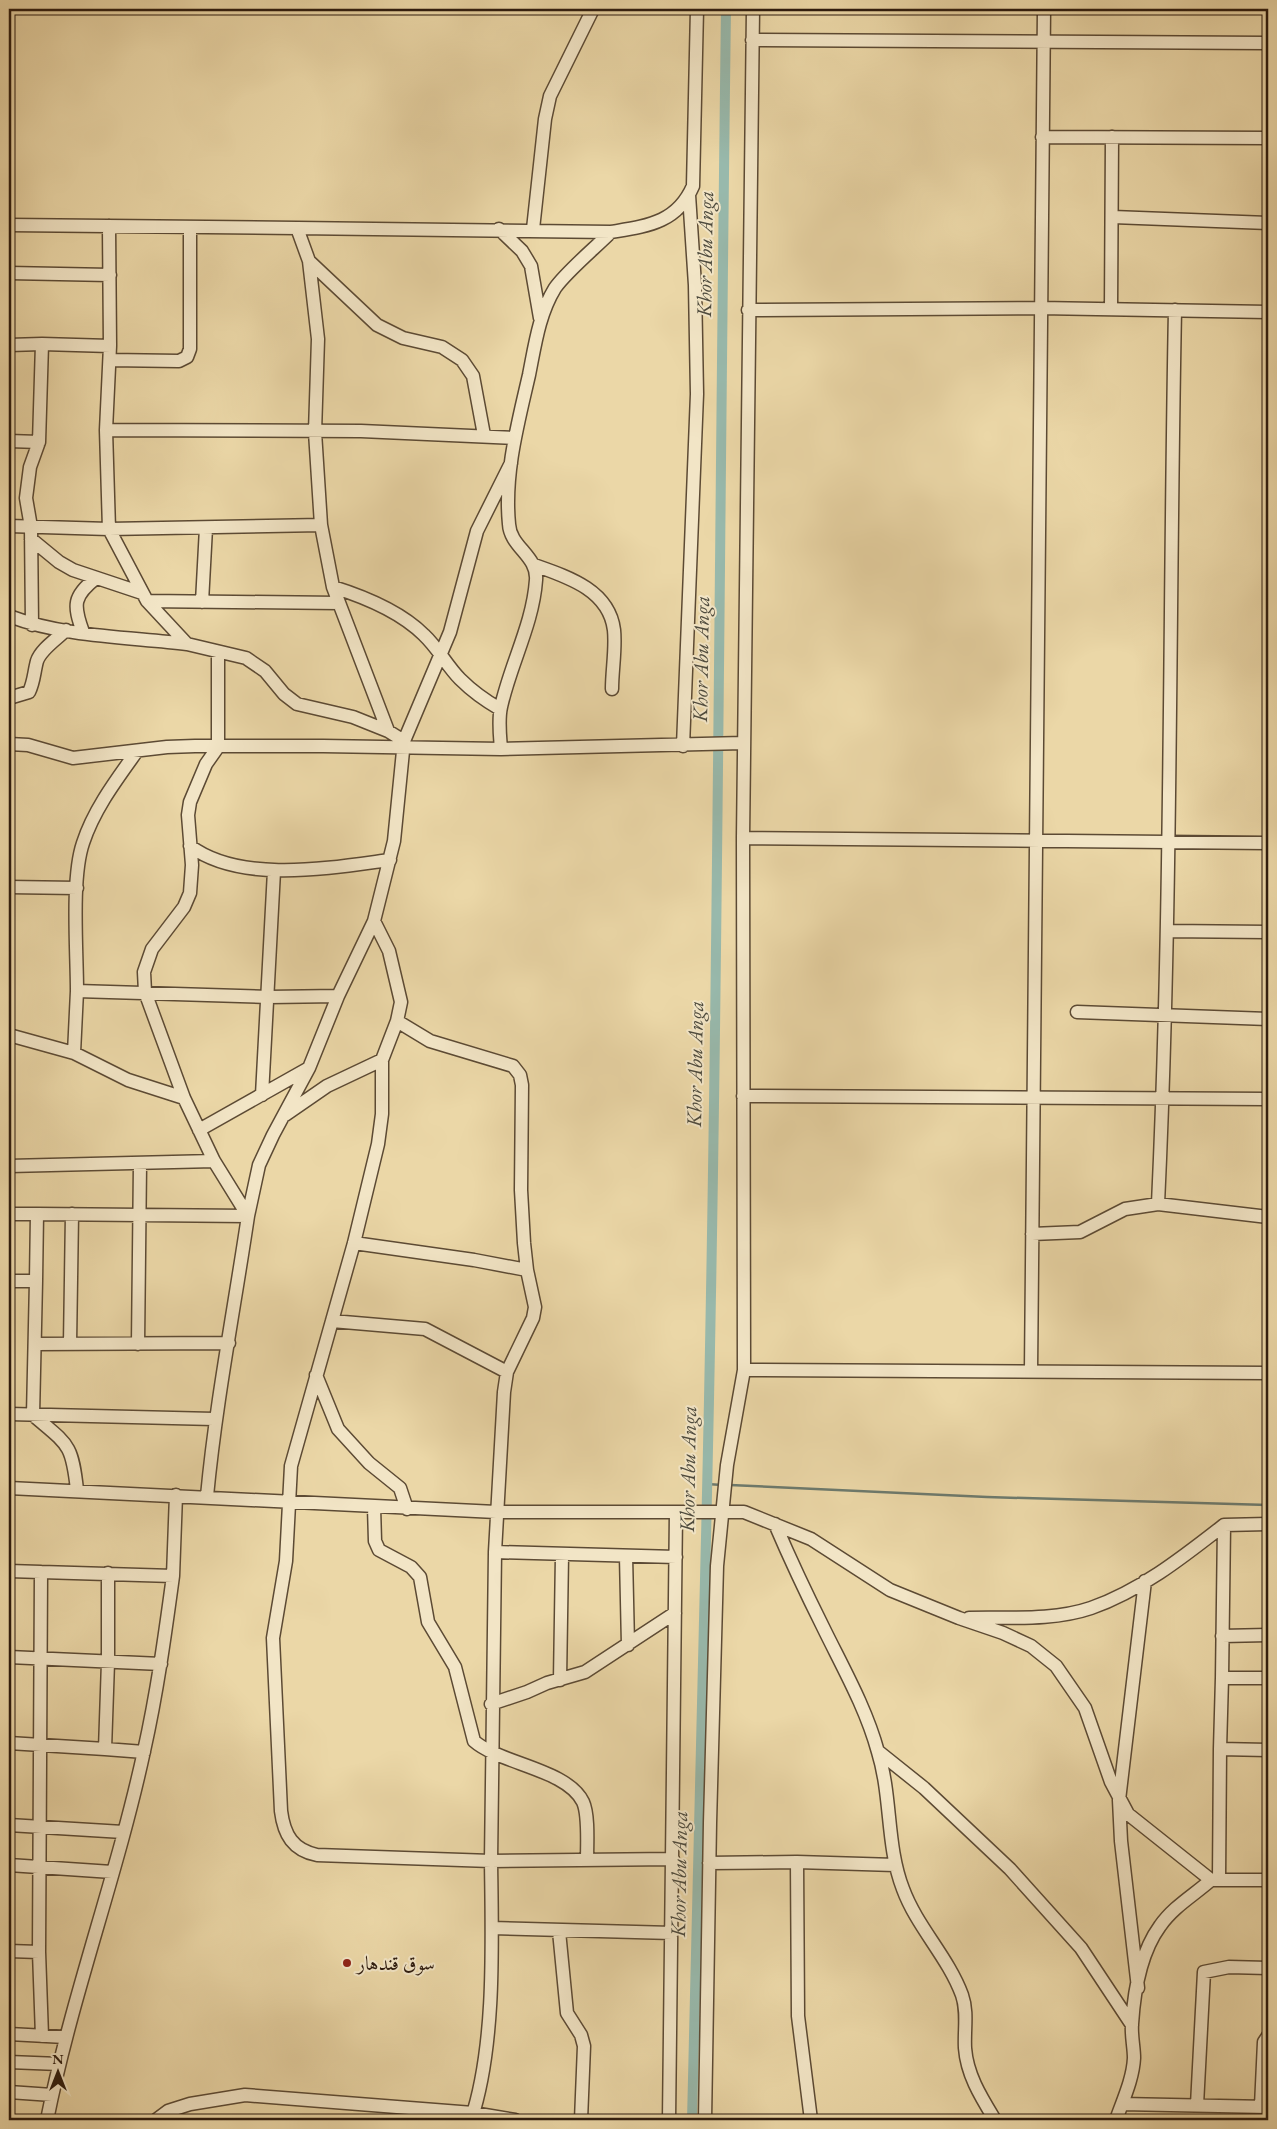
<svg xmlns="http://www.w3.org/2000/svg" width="1277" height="2129" viewBox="0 0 1277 2129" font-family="'EB Garamond',Amiri,serif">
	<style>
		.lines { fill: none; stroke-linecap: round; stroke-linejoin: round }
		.stream { stroke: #6d7a6d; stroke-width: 2.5 }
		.canal { stroke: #98b9ac; stroke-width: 10 }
		.minor-casing { stroke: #5c4a34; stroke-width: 15 }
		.minor { stroke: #f2e5c6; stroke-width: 12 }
		.poi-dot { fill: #8f2418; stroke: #f2e5c6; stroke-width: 2 }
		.labels { text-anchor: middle; stroke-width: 4; stroke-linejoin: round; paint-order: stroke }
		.poi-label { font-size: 20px; fill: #2d1b0e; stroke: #f2e5c6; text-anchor: start }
		.water-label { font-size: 21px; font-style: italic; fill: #4d4a3d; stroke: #f2e5c6 }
	</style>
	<rect width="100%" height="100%" fill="#ebd7a7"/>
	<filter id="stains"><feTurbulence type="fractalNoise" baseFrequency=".004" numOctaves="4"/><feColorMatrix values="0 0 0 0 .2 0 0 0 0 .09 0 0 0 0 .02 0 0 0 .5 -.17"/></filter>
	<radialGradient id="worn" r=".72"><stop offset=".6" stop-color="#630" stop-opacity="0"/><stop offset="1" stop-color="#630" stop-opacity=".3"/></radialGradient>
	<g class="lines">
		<path class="stream" d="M 707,1484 L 722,1485
			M 730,1485 L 987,1497 L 1268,1505"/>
		<path class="canal" d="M 692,2120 C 695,1940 701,1760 705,1579 C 718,1056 719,532 726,9"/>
		<g class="minor-casing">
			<path id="minor" d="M 752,40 L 1268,43
				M 1042,137 L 1268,138
				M 1113,217 L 1268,223
				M 9,225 L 297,228
				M 499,229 L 522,251 L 531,266 L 540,318
				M 533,229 L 545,119 L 550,96 L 593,9
				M 309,261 L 377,325 L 403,338 L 442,347 L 462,360 L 473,376 L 484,435
				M 9,273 L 110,275
				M 1111,309 L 1112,137
				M 748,310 L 1040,308 L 1268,312
				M 9,345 L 42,344
				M 110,360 L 179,361 L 187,357 L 190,349 L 190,227
				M 106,430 L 361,431 L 515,438
				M 9,441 L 39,442
				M 321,525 L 109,529 L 147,601 L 187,644 L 246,658 L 265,671 L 284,694 L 297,704 L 353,717 L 388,731 L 404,741
				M 9,526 L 109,529 L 106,430 L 110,346 L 109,226
				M 31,539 L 59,562 L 73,570 L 142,593
				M 534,565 C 568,577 609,590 614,630 C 616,649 612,670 612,689
				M 333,587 C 365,597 400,611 424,635 C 438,648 447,666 460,679 C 472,691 486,701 500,709
				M 147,601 L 339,603
				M 202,602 L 206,528
				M 9,616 C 64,637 128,637 187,644
				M 32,625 L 31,527 L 26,498 L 30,467 L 39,442 L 42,344 L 110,346
				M 83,632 C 73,605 73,596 96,578
				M 9,698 L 29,692 C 34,682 34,672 37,661 C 41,649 57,639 66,630
				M 388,731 L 333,587 L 321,525 L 315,432 L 318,339 L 309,261 L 297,228 L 611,232 C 647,226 677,223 693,186 L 697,9
				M 9,744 L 28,745 L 73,758 L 167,747 L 195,746 L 323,746 L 501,749 L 743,743
				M 683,746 L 697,394 L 695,285 L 689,195
				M 501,749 C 500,736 498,720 501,707 C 510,665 533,624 536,580 C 538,556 510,547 509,524 C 504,474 518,423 529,375 C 535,345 539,314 555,288 C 567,271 595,248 611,232
				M 137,751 C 117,779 94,809 83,843 C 71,878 77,951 77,991 L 269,997 L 338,996
				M 743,838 L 1268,843
				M 190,846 C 241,884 330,868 390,860
				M 9,887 L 77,888
				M 374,921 L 389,951 L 401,1002 L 397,1021 L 382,1060 L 382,1114 L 378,1144 L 354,1243 L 291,1466 L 286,1561 L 273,1638 L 281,1811 C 284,1835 293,1850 317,1855 L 491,1861 C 492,1940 496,2045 471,2120
				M 1167,931 L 1268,932
				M 1077,1012 L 1268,1019
				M 397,1021 L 430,1041 L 513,1066 L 520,1075 L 522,1085 L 521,1190 L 524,1243 L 527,1270 L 535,1307 L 533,1318 L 507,1372 L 504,1392 L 495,1552 L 491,1861 L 673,1859
				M 9,1035 L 74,1053 L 128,1080 L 184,1098
				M 74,1053 L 77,991
				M 262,1095 L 274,871
				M 743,1096 L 1268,1099
				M 285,1115 L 327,1086 L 382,1060
				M 199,1130 L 309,1068
				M 9,1166 L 214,1161
				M 1158,1204 C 1172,906 1169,608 1175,310
				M 9,1214 L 37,1214
				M 1032,1234 L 1080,1232 L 1125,1209 L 1158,1204 L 1268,1217
				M 354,1243 L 474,1260 L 527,1270
				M 9,1281 L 36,1281 L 33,1415
				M 36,1281 L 37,1214 L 248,1216 L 259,1165 L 273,1135 L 309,1068 L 338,996 L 374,921 L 394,841 L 404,741 L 450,632 L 477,531 L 511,463
				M 332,1321 L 425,1329 L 507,1372
				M 35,1344 L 229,1343
				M 70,1344 L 72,1214
				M 138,1344 L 140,1164
				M 744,1370 L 1268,1373
				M 1031,1371 L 1044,9
				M 316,1375 L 338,1429 L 369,1463 L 400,1488 L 407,1509
				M 9,1414 L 214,1419
				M 33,1415 C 68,1445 72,1443 77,1490
				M 9,1488 L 496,1512 L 744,1512 L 811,1539 L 890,1590 L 959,1618 L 1003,1633 L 1031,1646 L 1056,1666 L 1085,1708 L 1111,1782 L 1128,1814 L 1211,1880 L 1268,1880
				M 207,1496 C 216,1402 234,1310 248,1216 L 214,1161 L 184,1098 L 145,992 L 144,972 L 152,949 L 184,907 L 190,893 L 192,865 L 188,815 L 190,802 L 206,764 L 218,747 L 218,652
				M 374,1507 L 375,1541 L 379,1550 L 411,1567 L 420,1577 L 428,1622 L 455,1667 L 474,1741 C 500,1764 567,1769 583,1802 C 589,1815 587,1845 587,1860
				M 775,1524 C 790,1559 806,1593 823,1627 C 843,1668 866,1708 878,1752 C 892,1797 886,1845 903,1889 C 917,1927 948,1957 962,1995 C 968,2012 964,2030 965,2048 C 967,2075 981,2097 995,2120
				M 495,1552 L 676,1557
				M 626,1556 L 628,1645
				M 9,1571 L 41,1572
				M 969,1618 C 1008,1617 1053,1621 1091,1608 C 1140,1591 1183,1557 1224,1525
				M 1222,1636 L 1268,1635
				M 9,1657 L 161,1664
				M 1222,1678 L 1224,1525 L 1268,1524
				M 560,1680 L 562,1555
				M 491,1704 L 527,1692 L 547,1683 L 585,1672 L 675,1613
				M 9,1743 L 105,1749 L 108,1662 L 108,1573
				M 105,1749 L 144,1752
				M 1220,1749 L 1222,1678 L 1268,1678
				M 879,1752 L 924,1788 L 1010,1869 L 1081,1948 L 1132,2025
				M 9,1825 L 123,1832
				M 709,1863 L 797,1862
				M 9,1865 L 112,1872
				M 1219,1880 L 1220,1749 L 1268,1750
				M 492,1928 L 672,1933
				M 559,1931 L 567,2013 L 581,2035 L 584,2046 L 581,2120
				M 9,1951 L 39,1952 L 42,2036
				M 39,1952 L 41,1572 L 173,1576 L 176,1495
				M 1138,1988 L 1121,1841 L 1119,1800 L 1145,1581
				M 9,2034 L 65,2037
				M 9,2062 L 59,2064
				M 9,2092 L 52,2095
				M 1122,2104 L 1268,2107
				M 1197,2105 L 1204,1972 L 1229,1967 L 1268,1968
				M 1261,2106 L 1264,2042 L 1268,2036
				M 47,2120 C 72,1995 117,1876 144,1751 C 157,1693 165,1635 173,1576
				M 156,2120 L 168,2111 L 190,2104 L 245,2095 L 473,2113 L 515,2120
				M 669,2120 L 676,1512
				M 705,2120 L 710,1823 L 717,1566 L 727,1465 L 744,1370 L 743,838 L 753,9
				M 811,2120 L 798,2016 L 797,1862 L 895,1865
				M 1116,2120 C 1123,2100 1133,2079 1134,2058 C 1134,2047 1131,2035 1132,2024 C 1134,1992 1141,1952 1160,1926 C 1173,1907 1194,1895 1211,1880"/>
		</g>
		<use href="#minor" class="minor"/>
	</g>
	<circle class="poi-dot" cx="347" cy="1963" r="5"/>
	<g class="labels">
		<g class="poi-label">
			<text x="357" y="1970">سوق قندهار</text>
		</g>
		<g class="water-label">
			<text transform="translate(705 254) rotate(-89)" y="7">Khor Abu Anga</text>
			<text transform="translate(701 659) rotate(-89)" y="7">Khor Abu Anga</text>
			<text transform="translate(695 1064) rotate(-89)" y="7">Khor Abu Anga</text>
			<text transform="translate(688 1469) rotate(-89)" y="7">Khor Abu Anga</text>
			<text transform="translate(679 1874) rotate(-89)" y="7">Khor Abu Anga</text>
		</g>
	</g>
	<rect width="1277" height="2129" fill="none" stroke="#ebd7a7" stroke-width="30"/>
	<rect x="10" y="10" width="1257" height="2109" fill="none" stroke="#2d1b0e" stroke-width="2.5"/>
	<rect x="15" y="15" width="1247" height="2099" fill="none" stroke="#2d1b0e"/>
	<g transform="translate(58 2072)" stroke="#f2e5c6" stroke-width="4" paint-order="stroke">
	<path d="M0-4L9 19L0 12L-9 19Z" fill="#2d1b0e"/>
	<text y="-8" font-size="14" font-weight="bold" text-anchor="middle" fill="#2d1b0e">N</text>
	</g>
	<rect width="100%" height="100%" filter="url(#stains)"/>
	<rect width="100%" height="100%" fill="url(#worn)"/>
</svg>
